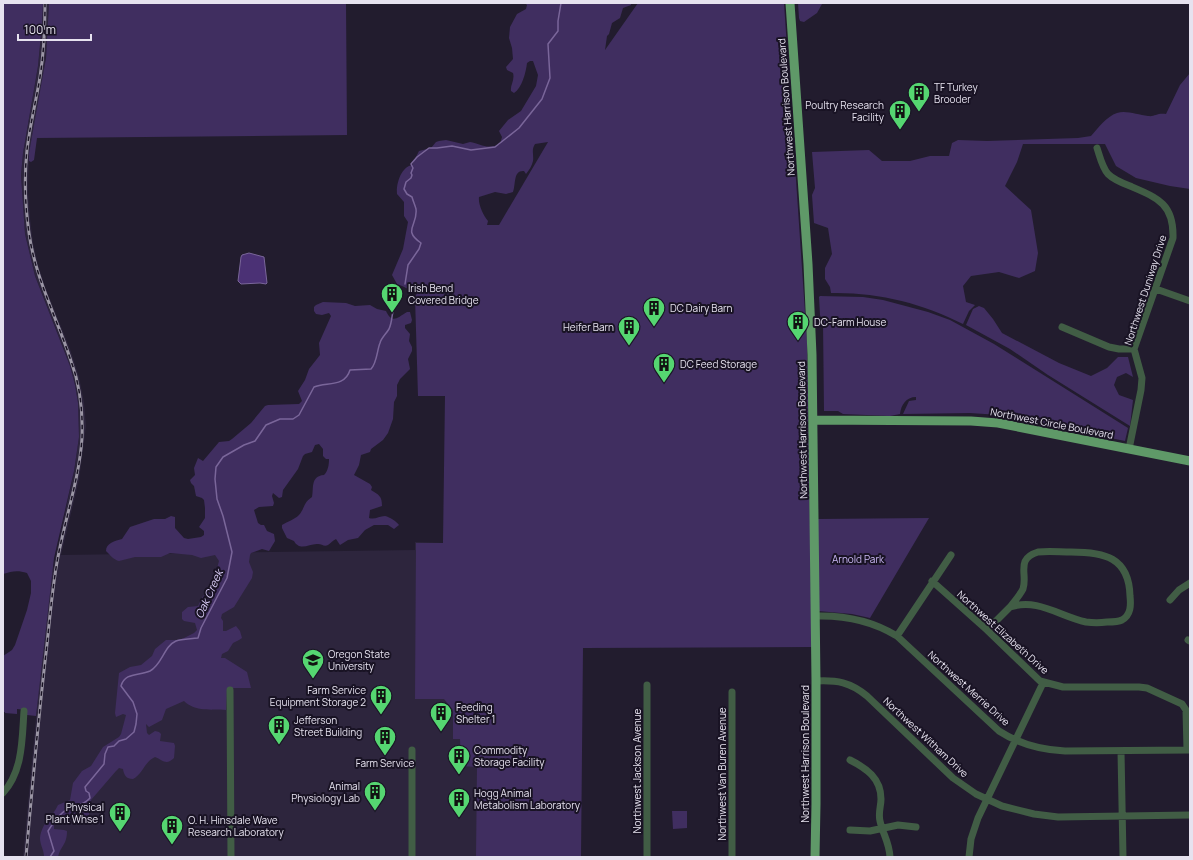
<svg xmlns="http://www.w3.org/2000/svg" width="1193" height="860" viewBox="0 0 1193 860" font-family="Manrope,sans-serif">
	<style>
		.built { fill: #2d253d }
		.green { fill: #402e60; fill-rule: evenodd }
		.water { fill: #4b3175; stroke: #7a669a }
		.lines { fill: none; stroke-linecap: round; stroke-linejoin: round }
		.stream { stroke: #7a669a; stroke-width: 1.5 }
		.minor { stroke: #415d45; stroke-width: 7 }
		.major { stroke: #5f9968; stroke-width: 9 }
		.rail-casing { stroke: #9b96a5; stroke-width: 3 }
		.rail { stroke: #191324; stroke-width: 1.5; stroke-dasharray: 4.5; stroke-linecap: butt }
		.labels { text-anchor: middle; stroke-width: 4; stroke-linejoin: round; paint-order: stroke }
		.poi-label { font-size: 10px; fill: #e6e2ef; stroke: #191324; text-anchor: start }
		.street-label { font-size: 10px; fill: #e6e2ef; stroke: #191324 }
		.park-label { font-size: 10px; fill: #cbb9f5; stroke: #191324 }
		.water-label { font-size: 11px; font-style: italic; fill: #d9cdf6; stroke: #191324 }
	</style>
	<rect width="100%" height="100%" fill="#221c2e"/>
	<path class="built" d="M 43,3 L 49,3 L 48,32 L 43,83 L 29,153 L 28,192 L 30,218 L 33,243 L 38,265 L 45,287 L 70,349 L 79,377 L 84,402 L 86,426 L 79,480 L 61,555 L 415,550 L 415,542 L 443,543 L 580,857 L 23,857 L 41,665 L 52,574 L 74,471 L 79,437 L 78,403 L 75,385 L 70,366 L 35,276 L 25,234 L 21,175 L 23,153 L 38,66 L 42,23 Z"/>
	<path class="green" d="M 3,3 L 43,3 L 42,23 L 38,66 L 23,153 L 21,175 L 25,234 L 35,276 L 70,366 L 75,385 L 78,403 L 79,437 L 74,471 L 54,558 L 36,716 L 27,715 L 26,710 L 17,709 L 17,714 L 5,713 L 5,712 L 3,712 L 3,656 L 12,650 L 15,645 L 27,610 L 31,593 L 31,581 L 27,573 C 18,570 12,571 3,574 Z
		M 49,3 L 346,3 L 347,135 L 37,138 L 34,160 L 31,162 L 29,161 L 29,153 L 46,58 Z
		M 525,3 L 631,3 L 631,5 L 623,8 L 620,18 L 612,23 L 609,34 L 607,36 L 605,50 L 638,3 L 784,3 L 807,342 L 812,647 L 583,648 L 581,857 L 476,857 L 477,767 L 461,766 L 460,739 L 453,739 L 453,710 L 444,699 L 415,699 L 416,543 L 443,543 L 445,396 L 418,396 L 415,297 L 417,293 C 410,291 404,286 397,284 L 392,275 L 403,249 L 408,222 L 404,216 L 404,202 L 397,194 C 396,184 401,167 412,165 L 419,151 L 431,148 L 436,142 L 439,141 L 446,140 L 463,144 L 470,142 C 481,144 487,150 500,144 L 502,137 L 499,131 L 508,120 L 521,111 L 536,86 L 538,75 L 533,61 L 530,61 L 527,63 C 526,72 522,88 514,93 L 511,91 C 510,85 515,80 513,73 L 507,70 L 506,67 L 513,59 L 512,48 L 509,38 L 510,27 L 517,14 L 526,9 L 527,5 ZM 548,142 L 499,225 L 487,225 L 488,221 C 483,215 478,204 479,197 L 495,192 L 506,194 L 513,192 C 516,184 513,170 524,171 L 526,174 C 529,170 532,166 533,161 C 534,155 531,150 535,144 Z
		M 798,3 L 826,3 L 822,4 L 817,13 L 804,22 L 800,21 L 799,18 Z
		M 1190,73 L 1190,189 L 1170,186 L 1136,178 L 1116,166 L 1105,144 L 1023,144 L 1017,162 L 1005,186 L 1031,210 L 1038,253 L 1035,271 L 1019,278 L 999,272 L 971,276 L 963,286 L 966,302 L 975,305 L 969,311 L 963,324 C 922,303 877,292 831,293 L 830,287 L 825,279 L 825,268 L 832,254 L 828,228 L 814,223 L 812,195 L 815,188 L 812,152 L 869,150 L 882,161 L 910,161 L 930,156 L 949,156 L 952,143 L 958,140 L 987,141 L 1078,138 L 1091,136 C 1097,129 1107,116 1117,113 C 1126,110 1138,115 1148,116 C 1155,117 1156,113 1166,114 L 1180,85 Z
		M 820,296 L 863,297 L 883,300 L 928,312 L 950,320 L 994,344 L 1128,428 L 1125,441 L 1000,415 L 970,413 L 903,414 L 909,401 L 916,400 L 916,397 C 906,397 901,405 900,414 L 890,416 L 843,414 L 838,411 L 824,411 L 823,322 L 820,315 L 819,297 Z
		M 323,302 L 346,303 L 355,306 L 370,305 L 377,309 L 386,311 C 392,324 397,318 407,312 L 410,312 L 412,320 L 411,323 L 405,325 L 405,328 L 410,334 L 409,341 L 412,347 L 412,351 L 408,359 L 410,369 L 400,379 L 397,385 L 397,396 L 394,402 L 393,419 L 388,433 L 383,440 L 371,449 L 370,452 L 361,455 L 359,465 L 354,475 L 370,484 L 372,487 L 371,490 C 379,495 382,496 382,506 L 370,510 L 369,518 C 375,520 379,516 385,516 C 390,517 397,522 399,525 L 394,529 L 388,525 L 374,525 L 365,530 L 358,538 L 348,540 L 340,545 L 336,539 C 332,541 331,543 328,545 C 324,547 322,544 318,544 C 310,543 300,552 294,541 L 287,538 L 282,528 L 282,525 C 288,521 294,520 299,515 C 305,508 303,503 312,497 C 314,489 310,476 324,475 C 328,471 329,465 329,459 L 326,459 L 323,456 L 323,449 L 319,444 L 315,445 L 312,452 L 305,454 L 303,456 L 298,469 L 283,490 L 282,497 L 279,498 L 273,493 L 272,496 L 274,503 L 273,506 L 259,507 L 254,510 L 258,523 L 261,525 L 264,525 L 267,531 L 274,534 L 275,541 L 269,551 L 262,549 L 251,553 L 250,555 L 249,562 L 253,572 L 252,578 L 234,607 L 222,614 L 221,618 L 223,621 L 223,631 L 226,631 L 236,626 L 240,631 L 242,638 L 239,640 L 233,643 L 228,651 L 222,654 L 221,658 L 225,658 L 247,672 L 251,688 L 227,688 L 226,710 C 212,709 195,712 184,701 L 166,709 L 162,720 L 149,727 L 146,724 L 147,733 L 149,735 L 155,731 L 159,732 L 161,734 L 160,741 L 174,743 L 175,746 L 174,758 C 166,766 163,760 155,757 C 144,762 143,774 133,779 C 126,779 124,775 123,769 L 119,768 L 116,771 L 91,800 L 89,815 L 86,817 C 74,815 63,815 54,825 L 54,829 L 64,830 L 67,831 C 67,845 61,845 58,857 L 44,857 C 44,850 40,845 40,838 C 42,822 52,818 58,805 L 70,800 L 73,783 L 82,771 L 91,766 L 103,747 L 119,737 L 121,734 L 126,715 L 123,714 L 116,717 L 115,713 L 119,673 L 130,667 L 141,665 L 152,656 L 155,649 L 166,640 L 178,640 L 184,638 L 194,633 L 197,630 L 195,623 L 184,621 L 182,619 L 182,612 L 188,607 L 198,606 L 203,596 L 209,592 L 211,582 L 216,572 L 219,561 L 215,555 L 201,558 L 192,555 L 170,553 L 161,557 L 135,557 L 119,561 C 114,560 110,555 106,551 C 106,543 115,541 122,539 L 130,527 L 154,519 L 165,519 L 171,516 L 175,517 L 175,528 L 184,538 L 188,539 L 201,537 L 204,535 L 204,531 L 199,527 L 205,518 L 205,508 L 204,500 L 202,498 L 196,496 L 194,486 L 191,483 L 190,480 L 195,475 L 194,468 L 198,458 L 203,461 L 219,442 L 229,441 L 232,439 L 251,423 L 265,406 L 268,405 L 299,404 L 302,401 L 298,391 L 305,380 L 309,369 L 320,355 L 319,343 L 331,316 L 329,313 L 322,315 L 316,314 L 314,311 L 314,307 L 316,305 Z
		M 979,306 L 984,308 L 993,319 L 1002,333 L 1059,363 L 1091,376 L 1107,368 L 1118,357 L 1128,357 L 1133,377 L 1126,373 L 1117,377 L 1114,385 L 1119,395 L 1133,400 L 1130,426 L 1048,375 L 1010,349 L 966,325 L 973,309 Z
		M 929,518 L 870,618 L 852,614 L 818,611 L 818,519 Z
		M 672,811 L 687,811 L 687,828 L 673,829 Z"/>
	<path class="water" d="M 249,253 L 264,257 L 267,283 L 266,284 L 260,283 L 241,284 L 238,281 L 241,257 L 242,255 Z"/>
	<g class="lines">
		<path class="stream" d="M 405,284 L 408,265 L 419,249 L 421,243 C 402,230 418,226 416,209 C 415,205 413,201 412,197 L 407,194 L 404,189 L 406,182 L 411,178 L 412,175 L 411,173 L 413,168 L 411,164 L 417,157 L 429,148 L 437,148 L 452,146 L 471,150 L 495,147 L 519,128 L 542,99 L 550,78 L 548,44 L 558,31 L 558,21 L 561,3
			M 50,857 L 54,851 L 48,831 C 53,823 61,811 70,808 C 78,805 84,805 90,798 L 89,793 L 86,791 L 85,787 L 104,764 L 105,754 L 108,747 L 114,746 L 119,741 L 126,739 L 134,732 L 136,724 L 137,714 L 133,702 L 121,686 C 125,672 139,676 150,671 C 162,665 164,646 176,641 C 182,639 191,639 198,638 L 201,628 L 227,578 L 232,552 L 223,516 L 217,499 L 215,479 L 216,467 L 223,457 L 244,445 L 255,441 L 266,425 L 280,419 L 293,419 L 299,415 L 314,387 C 327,382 345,387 350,370 L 371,369 C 377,363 377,350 380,343 C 381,338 386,334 389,329 C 394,318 390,309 399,297"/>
		<path class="minor" d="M 1097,148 C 1100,157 1102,167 1108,174 C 1114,180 1122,183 1130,186 C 1158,198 1174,204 1173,238 L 1134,349 L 1142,378 L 1141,390 L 1129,449
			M 1156,289 L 1190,301
			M 1062,327 L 1109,347 L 1119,349 L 1134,349
			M 1038,552 C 1049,551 1060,552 1071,552 C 1104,552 1129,557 1130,596 C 1131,605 1131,615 1122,620 C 1118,622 1112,622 1107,622 C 1100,623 1093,623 1086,622 C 1059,616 1038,598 1010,607 C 1014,602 1020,595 1023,589 C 1028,574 1015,559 1038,552 Z
			M 932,581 L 987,630 L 1040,681 L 1063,687 L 1139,687 L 1147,688 L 1182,704 L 1186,710 L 1187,750
			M 1170,600 L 1179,590 L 1190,583
			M 815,616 C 845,615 871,620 897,636 L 999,731 C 1019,744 1041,750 1065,751 L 1190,750
			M 987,630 L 1010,607
			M 897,636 L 951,555
			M 1188,640 L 1190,641
			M 816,681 C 837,680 850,682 867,696 L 953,778 L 976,794 L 1002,806 L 1034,814 L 1058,817 L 1190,815
			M 647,685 L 647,857
			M 230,690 L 231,857
			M 732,692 L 732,857
			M 1121,751 L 1123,857
			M 850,760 C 866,768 881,778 881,799 C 881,806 878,813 880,821 C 883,835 889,841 890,857
			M 3,793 C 23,771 22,739 24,711
			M 850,830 L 870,831 L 898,825 L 916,827
			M 412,857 L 412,750
			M 969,857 L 971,839 L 978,818 L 1043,683"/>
		<path class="major" d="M 790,3 L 808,264 L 812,355 L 816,681 L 816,804 L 815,857
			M 813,420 L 971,421 L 998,423 L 1190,461"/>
		<g class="rail-casing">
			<path id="rail" d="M 26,857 C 32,789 38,721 46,653 C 49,627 51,601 55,575 C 61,529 79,484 82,438 C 83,412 80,385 71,361 C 57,318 35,278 29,233 C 25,205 24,178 27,150 C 30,125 36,101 40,77 C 44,52 45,28 45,3"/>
		</g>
		<use href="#rail" class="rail"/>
	</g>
	<defs>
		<g id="building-pin" transform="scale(1.15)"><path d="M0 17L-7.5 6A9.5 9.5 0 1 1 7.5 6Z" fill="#55d671" stroke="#191324"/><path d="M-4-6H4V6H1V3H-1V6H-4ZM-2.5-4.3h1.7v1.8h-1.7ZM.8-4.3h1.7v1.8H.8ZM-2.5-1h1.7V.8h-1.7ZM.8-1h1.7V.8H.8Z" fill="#111"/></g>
		<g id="university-pin" transform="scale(1.15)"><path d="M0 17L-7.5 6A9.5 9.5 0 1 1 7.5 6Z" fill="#55d671" stroke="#191324"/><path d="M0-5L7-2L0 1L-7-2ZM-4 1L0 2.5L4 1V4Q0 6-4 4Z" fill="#111"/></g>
	</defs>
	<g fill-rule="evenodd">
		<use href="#building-pin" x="919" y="93"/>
		<use href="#building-pin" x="900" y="111"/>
		<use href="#building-pin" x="392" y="294"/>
		<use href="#building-pin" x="654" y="308"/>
		<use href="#building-pin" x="798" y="322"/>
		<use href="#building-pin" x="629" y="327"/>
		<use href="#building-pin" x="664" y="364"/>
		<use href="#university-pin" x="313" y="660"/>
		<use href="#building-pin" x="381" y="696"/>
		<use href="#building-pin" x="441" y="713"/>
		<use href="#building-pin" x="279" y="726"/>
		<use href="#building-pin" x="385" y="737"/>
		<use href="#building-pin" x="459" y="756"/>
		<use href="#building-pin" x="375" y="792"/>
		<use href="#building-pin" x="459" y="799"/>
		<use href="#building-pin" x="120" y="813"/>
		<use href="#building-pin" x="172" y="826"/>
	</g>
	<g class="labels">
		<g class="poi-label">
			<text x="934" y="91">TF Turkey<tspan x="934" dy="12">Brooder</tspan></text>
			<text x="884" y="109" text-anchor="end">Poultry Research<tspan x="884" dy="12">Facility</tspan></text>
			<text x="408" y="292">Irish Bend<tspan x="408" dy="12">Covered Bridge</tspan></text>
			<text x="670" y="312">DC Dairy Barn</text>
			<text x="814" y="326">DC-Farm House</text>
			<text x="614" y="331" text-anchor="end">Heifer Barn</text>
			<text x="680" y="368">DC Feed Storage</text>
			<text x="328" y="658">Oregon State<tspan x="328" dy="12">University</tspan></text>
			<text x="366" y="694" text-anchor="end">Farm Service<tspan x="366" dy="12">Equipment Storage 2</tspan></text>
			<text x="456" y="711">Feeding<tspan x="456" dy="12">Shelter 1</tspan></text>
			<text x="294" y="724">Jefferson<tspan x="294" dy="12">Street Building</tspan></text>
			<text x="474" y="754">Commodity<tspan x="474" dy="12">Storage Facility</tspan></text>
			<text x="385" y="767" text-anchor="middle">Farm Service</text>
			<text x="360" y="790" text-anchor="end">Animal<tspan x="360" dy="12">Physiology Lab</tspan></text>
			<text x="474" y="797">Hogg Animal<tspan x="474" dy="12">Metabolism Laboratory</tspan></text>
			<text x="104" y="811" text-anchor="end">Physical<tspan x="104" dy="12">Plant Whse 1</tspan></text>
			<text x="188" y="824">O. H. Hinsdale Wave<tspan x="188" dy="12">Research Laboratory</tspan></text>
		</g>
		<g class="street-label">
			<text transform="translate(786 107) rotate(-94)" y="4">Northwest Harrison Boulevard</text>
			<text transform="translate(1145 290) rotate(-72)" y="4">Northwest Duniway Drive</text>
			<text transform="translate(1052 423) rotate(11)" y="4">Northwest Circle Boulevard</text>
			<text transform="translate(802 430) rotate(-91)" y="4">Northwest Harrison Boulevard</text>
			<text transform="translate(1003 632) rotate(42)" y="4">Northwest Elizabeth Drive</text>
			<text transform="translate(969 688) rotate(42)" y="4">Northwest Merrie Drive</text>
			<text transform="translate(926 737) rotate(43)" y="4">Northwest Witham Drive</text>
			<text transform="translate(805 754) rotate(-90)" y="4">Northwest Harrison Boulevard</text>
			<text transform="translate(637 771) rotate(-90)" y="4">Northwest Jackson Avenue</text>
			<text transform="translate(722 774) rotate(-90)" y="4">Northwest Van Buren Avenue</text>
		</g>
		<g class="park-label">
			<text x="858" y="563">Arnold Park</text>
		</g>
		<g class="water-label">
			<text transform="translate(209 594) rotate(-66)" y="4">Oak Creek</text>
		</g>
	</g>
	<rect width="1193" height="860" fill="none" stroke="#e6e2ef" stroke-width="8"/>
	<path d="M18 34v6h73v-6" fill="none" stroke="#e6e2ef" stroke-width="2"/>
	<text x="24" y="34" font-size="12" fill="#e6e2ef" stroke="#191324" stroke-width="3" paint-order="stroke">100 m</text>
</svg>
